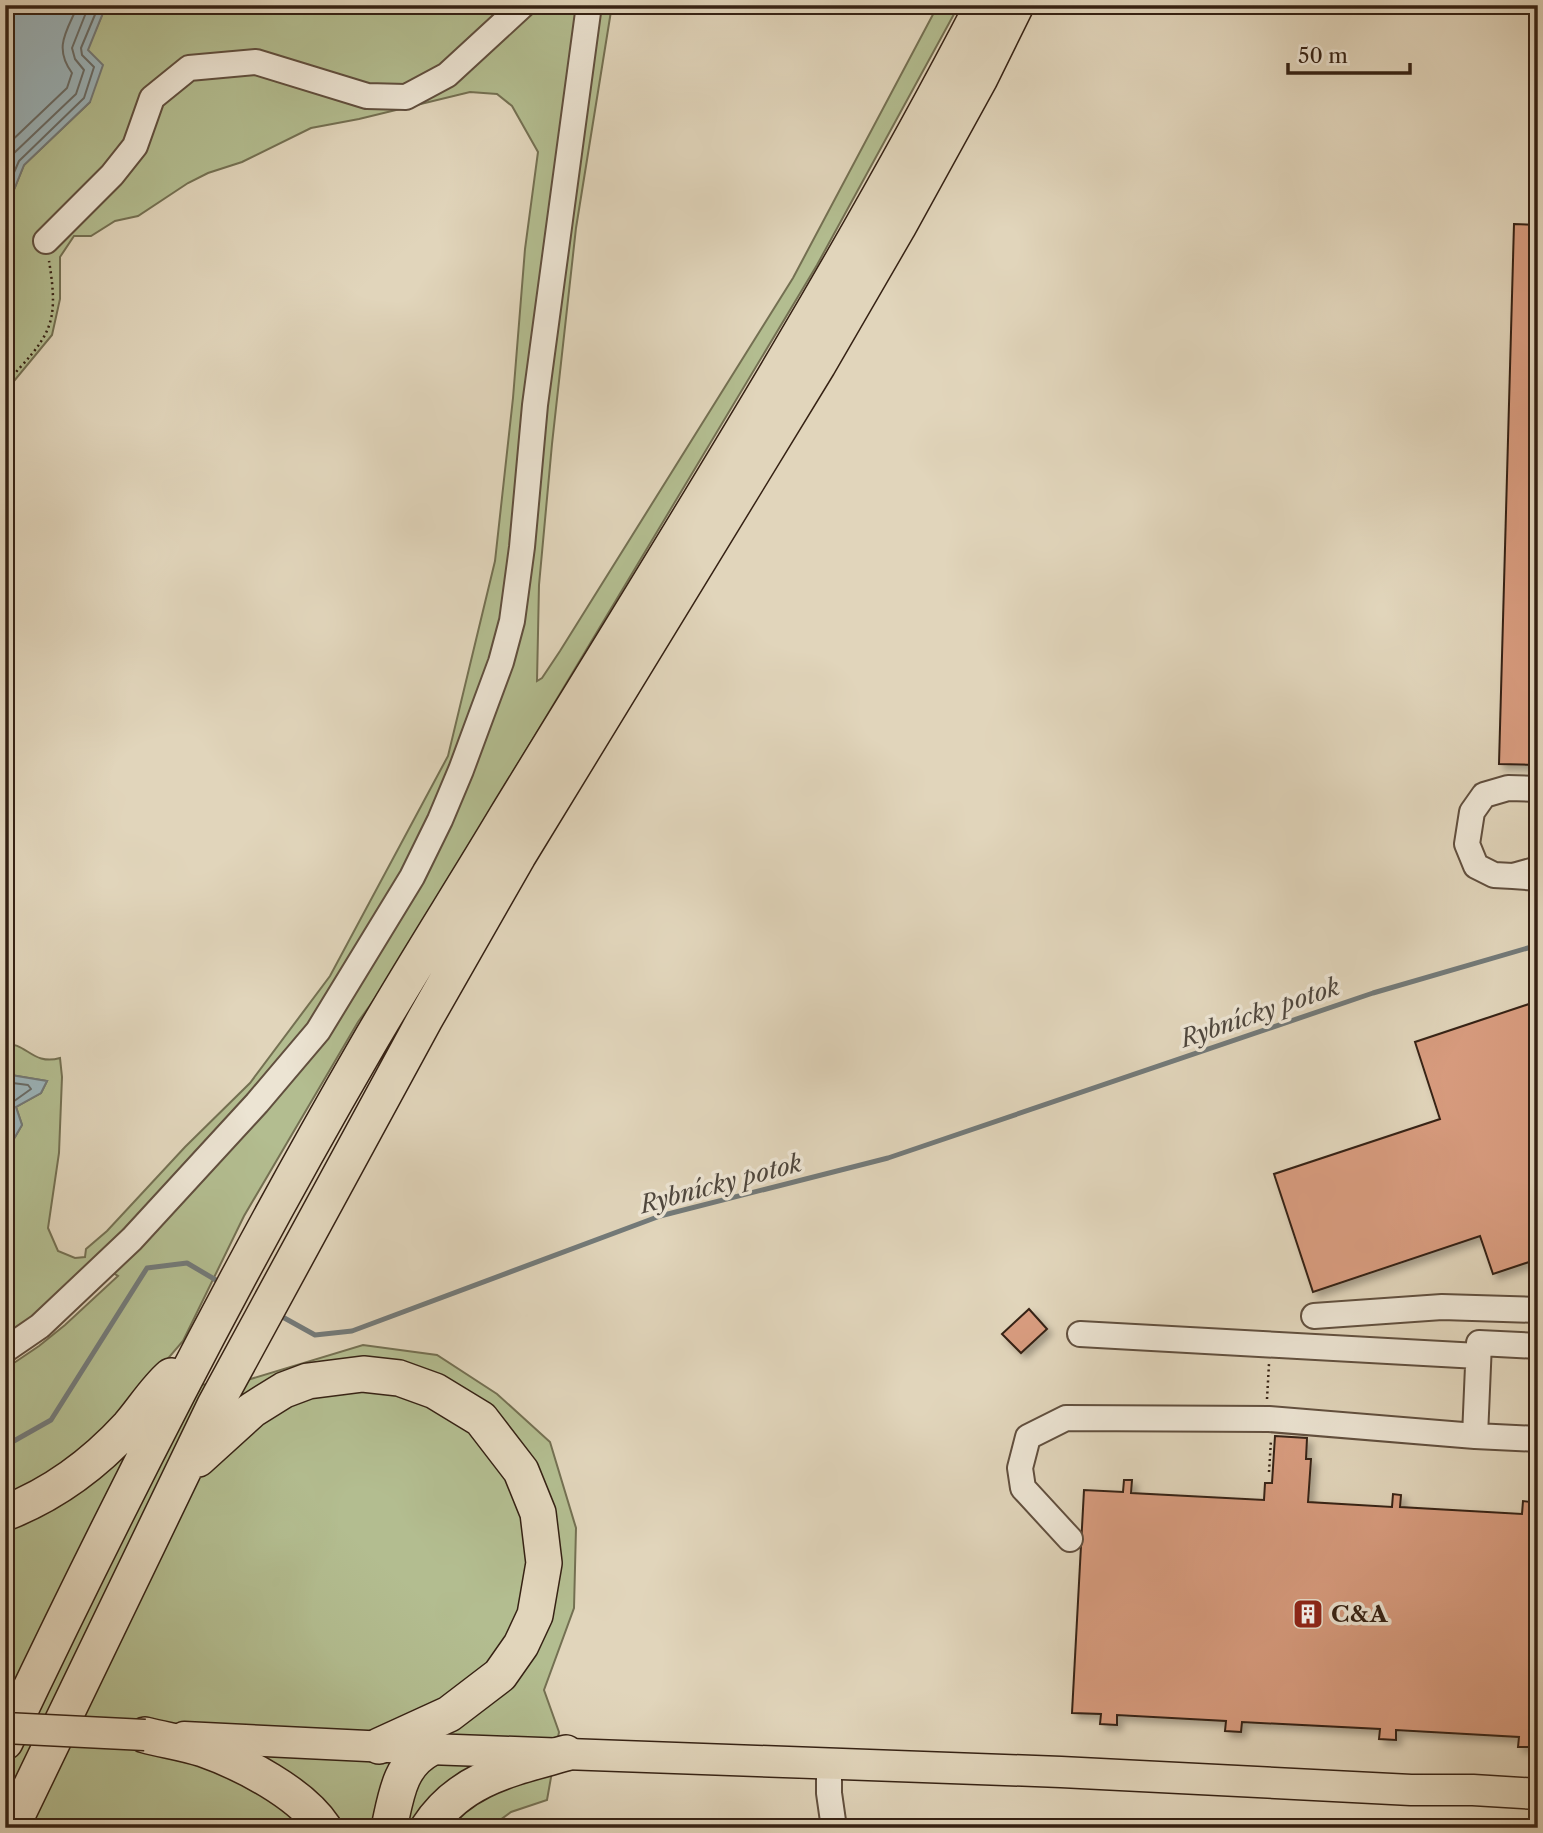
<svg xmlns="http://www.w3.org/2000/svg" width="1543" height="1833" viewBox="0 0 1543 1833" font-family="'Libre Caslon Text',serif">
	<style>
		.green { fill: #b3bd90; stroke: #747052; stroke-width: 2 }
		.water { fill: #9bb5bc; stroke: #737a79; stroke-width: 2 }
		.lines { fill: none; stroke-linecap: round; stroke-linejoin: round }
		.shore { stroke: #686c68; stroke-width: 2 }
		.stream { stroke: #737a79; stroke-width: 5 }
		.building { fill: #d89c7f; stroke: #362214; stroke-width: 2; filter: url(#shadow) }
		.minor-casing { stroke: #614f3e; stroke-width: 28 }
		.major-casing { stroke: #362214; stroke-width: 33 }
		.highway-casing { stroke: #362214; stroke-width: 38 }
		.path { stroke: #362214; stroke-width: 2.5; stroke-dasharray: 2 3.5; stroke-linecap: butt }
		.minor { stroke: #ece4d3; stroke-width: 24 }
		.major { stroke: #e1d5bb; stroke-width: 30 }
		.highway { stroke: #e1d5bb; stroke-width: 35 }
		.major-bridge-casing { stroke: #362214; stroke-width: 33; stroke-linecap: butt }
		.major-bridge { stroke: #e1d5bb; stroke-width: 30 }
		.labels { text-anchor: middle; stroke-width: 7; stroke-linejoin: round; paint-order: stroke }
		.poi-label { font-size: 23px; font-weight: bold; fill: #362214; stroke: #ece4d3; text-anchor: start }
		.water-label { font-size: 24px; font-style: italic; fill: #4f473e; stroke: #ece4d3 }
	</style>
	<defs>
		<filter id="shadow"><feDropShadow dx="5" dy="5" stdDeviation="3.5" flood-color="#0004"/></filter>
	</defs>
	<rect width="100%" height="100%" fill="#e1d5bb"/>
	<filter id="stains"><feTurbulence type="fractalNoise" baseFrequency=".00286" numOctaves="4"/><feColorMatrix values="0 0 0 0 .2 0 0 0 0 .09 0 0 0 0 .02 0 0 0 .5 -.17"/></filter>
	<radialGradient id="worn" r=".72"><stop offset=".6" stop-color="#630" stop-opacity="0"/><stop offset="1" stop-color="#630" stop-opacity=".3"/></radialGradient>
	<path class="green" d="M 114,5 L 612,5 L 576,228 L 552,444 L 539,585 L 537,681 L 542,678 L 560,651 L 793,278 L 938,5 L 959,5 L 817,265 L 389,979 L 358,1022 L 244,1216 L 183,1341 L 152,1377 L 152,1389 L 244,1381 L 363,1345 L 437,1355 L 497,1394 L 550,1442 L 576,1528 L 574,1608 L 544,1690 L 559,1732 L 547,1800 L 511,1812 L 489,1828 L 5,1828 L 5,1369 L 39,1346 L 65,1325 L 118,1276 L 95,1262 L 55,1300 L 5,1337 L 5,1154 L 22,1125 L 16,1107 L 41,1093 L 47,1081 L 5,1074 L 5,1044 C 26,1042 33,1066 60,1058 L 62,1077 L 59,1153 L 48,1228 L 58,1251 L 75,1258 L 85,1257 L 86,1249 L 107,1231 L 185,1147 L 250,1083 L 330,976 L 448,756 L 495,561 L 513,398 L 525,249 L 538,152 L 512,106 L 497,94 L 470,92 L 359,119 L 311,128 L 242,162 L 208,173 L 188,183 L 138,216 L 115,221 L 91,236 L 74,236 L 60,257 L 60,299 L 52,335 L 5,392 L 5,212 L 24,165 L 90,102 L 87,50 L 105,8 Z"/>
	<path class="water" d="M 5,5 L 114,5 L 105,8 L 88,50 L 103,65 L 90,102 L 24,165 L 5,212 Z
		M 5,1074 L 47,1081 L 41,1093 L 16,1107 L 22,1125 L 5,1154 Z"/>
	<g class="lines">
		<path class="shore" d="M 5,147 L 67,88 L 72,73 C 53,47 67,31 78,5
			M 5,170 L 13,154 L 76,94 L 84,70 L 75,59 L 72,48 L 89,5
			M 5,193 L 19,161 L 84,98 L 94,67 L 82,55 L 81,48 L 99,5
			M 5,1082 L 28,1085 L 31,1089 L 10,1104 L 9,1110 L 14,1125 L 5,1140"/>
		<path class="stream" d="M 279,1315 L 315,1335 L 352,1331 L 660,1216 L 888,1158 L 1373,993 L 1538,945
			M 5,1446 L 51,1420 L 147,1268 L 187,1263 L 221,1283"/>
	</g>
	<path class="building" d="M 1514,224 L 1538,225 L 1538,765 L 1499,764 Z
		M 1538,1001 L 1538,1259 L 1493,1274 L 1480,1236 L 1313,1292 L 1274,1174 L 1440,1119 L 1415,1042 Z
		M 1029,1309 L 1047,1329 L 1021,1353 L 1002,1334 Z
		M 1275,1436 L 1307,1438 L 1306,1459 L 1311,1459 L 1308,1502 L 1392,1507 L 1393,1494 L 1401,1495 L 1400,1507 L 1522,1514 L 1523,1501 L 1531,1502 L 1530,1514 L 1538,1515 L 1538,1738 L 1535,1738 L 1535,1747 L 1518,1747 L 1519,1737 L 1396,1730 L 1396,1740 L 1379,1739 L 1380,1729 L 1242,1722 L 1241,1732 L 1225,1731 L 1226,1721 L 1117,1715 L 1117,1725 L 1100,1724 L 1101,1714 L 1072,1713 L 1084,1490 L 1123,1492 L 1124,1480 L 1132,1480 L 1131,1493 L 1264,1500 L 1265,1483 L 1272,1483 Z"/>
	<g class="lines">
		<g class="minor-casing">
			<path id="minor" d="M 46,241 L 112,175 L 135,146 L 152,98 L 189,68 L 256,62 L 367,96 L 406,97 L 447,75 L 523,5
				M 1538,869 L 1513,876 L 1538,878
				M 1513,876 L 1494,875 L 1476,866 L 1467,844 L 1472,812 L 1484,795 L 1508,788 L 1538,789
				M 1314,1316 L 1442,1307 L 1538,1310
				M 1080,1334 L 1478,1356
				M 5,1350 L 40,1326 L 132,1239 L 257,1103 L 318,1031 L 412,877 L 440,820 L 461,770 L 501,662 L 512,621 L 522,547 L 535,405 L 589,5
				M 1475,1436 L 1538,1439
				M 1070,1539 L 1023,1488 L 1020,1468 L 1028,1437 L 1066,1418 L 1269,1419 L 1475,1436 L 1479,1343 L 1538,1346
				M 829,1765 L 829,1793 L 834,1828"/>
		</g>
		<g class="major-casing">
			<path id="major" d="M 184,1737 L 429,1749 L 1061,1772 L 1411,1790 L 1473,1790 L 1538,1794"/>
		</g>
		<g class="highway-casing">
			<path id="highway" d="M 198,1459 L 252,1410 L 284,1390 L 308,1381 L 363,1374 L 399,1378 L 435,1391 L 481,1419 L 521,1471 L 538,1513 L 544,1563 L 535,1615 L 521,1645 L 500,1675 L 449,1714 L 379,1746
				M 5,1513 C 52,1495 95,1463 129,1426 C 143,1410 155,1390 171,1376
				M 145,1735 C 164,1740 185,1743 203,1749 C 243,1763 301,1793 324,1828
				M 5,1742 C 117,1506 235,1274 366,1048 C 411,970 460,894 506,817 C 670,549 838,284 983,5
				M 11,1828 L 215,1405 L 425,1019 L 518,856 L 818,365 L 898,227 L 980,78 L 1016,5
				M 389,1828 C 396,1797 399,1765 429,1749
				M 428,1828 C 460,1778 513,1768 566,1753"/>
		</g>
		<path class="path" d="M 5,384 C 49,336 60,327 49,261
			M 1267,1399 L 1269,1364
			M 1269,1472 L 1271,1440"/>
		<use href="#minor" class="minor"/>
		<use href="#major" class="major"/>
		<use href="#highway" class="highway"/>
		<g class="major-bridge-casing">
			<path id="major-bridge" d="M 5,1728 L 145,1735"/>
		</g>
		<use href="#major-bridge" class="major-bridge"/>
	</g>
	<defs>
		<g id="building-square" transform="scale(1.575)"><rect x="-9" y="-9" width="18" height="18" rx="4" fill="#8f2418" stroke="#ece4d3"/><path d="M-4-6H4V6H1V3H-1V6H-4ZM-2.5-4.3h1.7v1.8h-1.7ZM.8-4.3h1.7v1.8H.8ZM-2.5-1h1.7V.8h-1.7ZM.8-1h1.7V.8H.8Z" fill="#fff"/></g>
	</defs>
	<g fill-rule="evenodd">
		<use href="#building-square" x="1308" y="1614"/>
	</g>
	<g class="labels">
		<g class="poi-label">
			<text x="1331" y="1622">C&amp;A</text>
		</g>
		<g class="water-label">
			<text transform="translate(1260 1013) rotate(-19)" y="8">Rybnícky potok</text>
			<text transform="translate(721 1184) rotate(-15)" y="8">Rybnícky potok</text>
		</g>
	</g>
	<rect width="1543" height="1833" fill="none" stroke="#e1d5bb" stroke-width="28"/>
	<rect x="7" y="7" width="1529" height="1819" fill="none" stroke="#362214" stroke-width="3.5"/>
	<rect x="14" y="14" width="1515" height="1805" fill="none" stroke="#362214" stroke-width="2"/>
	<path d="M1288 63v10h122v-10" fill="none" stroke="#362214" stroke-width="3.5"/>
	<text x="1298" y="63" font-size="21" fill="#362214" stroke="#ece4d3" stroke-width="5" paint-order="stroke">50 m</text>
	<rect width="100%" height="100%" filter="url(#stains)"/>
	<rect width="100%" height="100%" fill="url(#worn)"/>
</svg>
